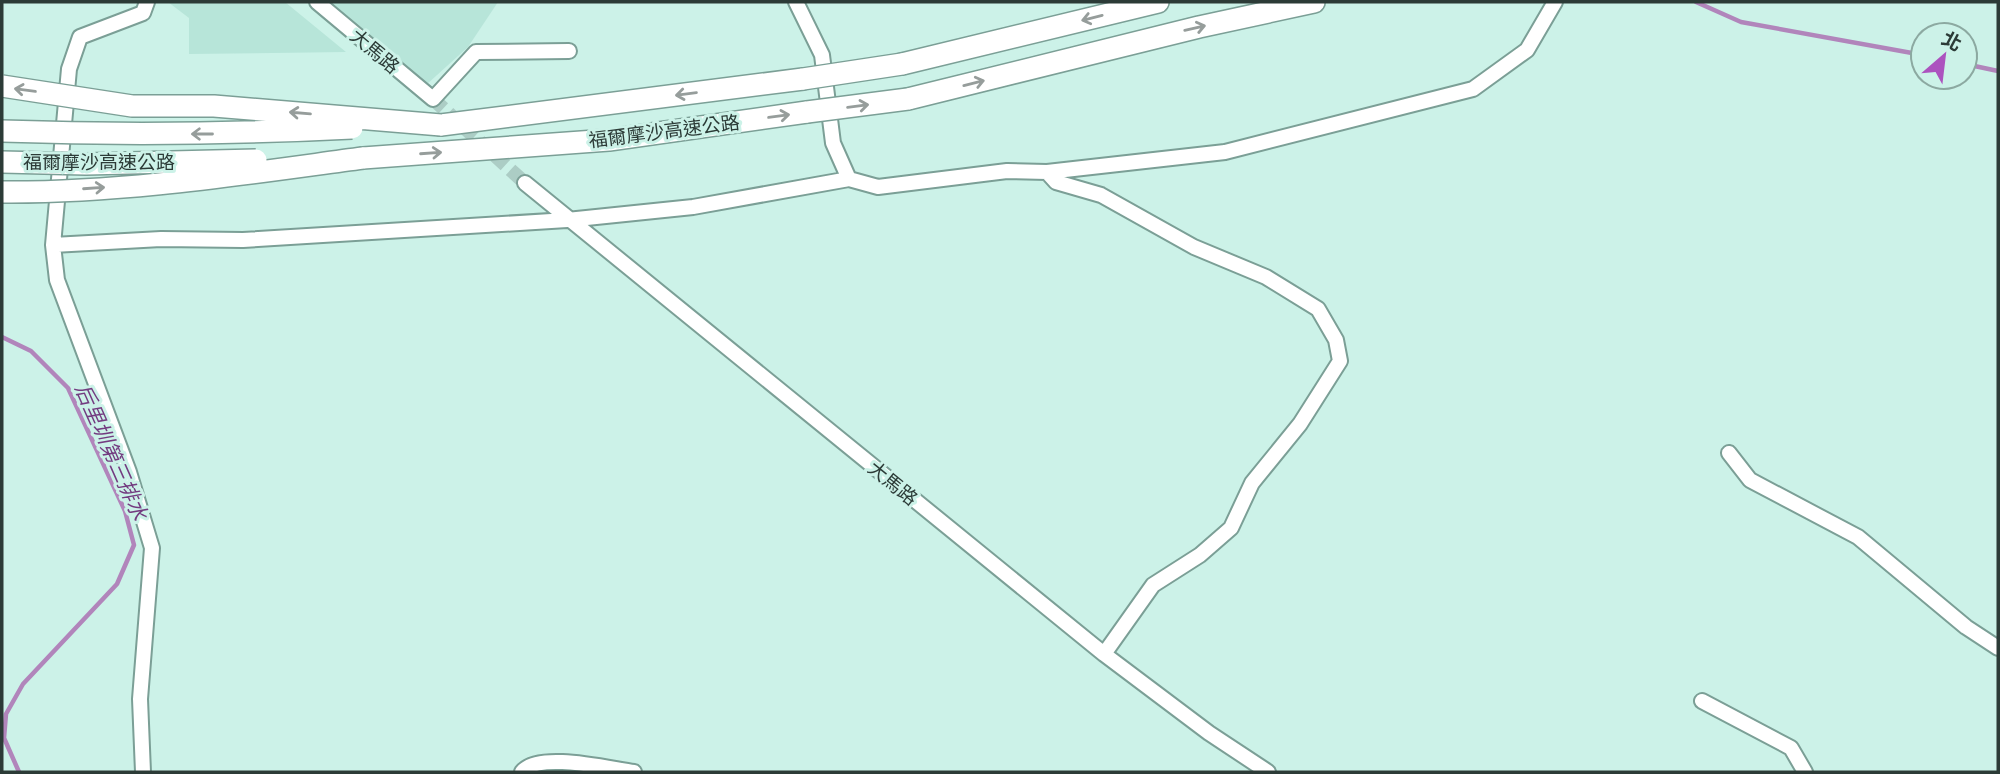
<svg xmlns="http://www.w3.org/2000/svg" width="2000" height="774" viewBox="0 0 2000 774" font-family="'Asap Condensed','Noto Sans TC',sans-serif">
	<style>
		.built { fill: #b7e5d9 }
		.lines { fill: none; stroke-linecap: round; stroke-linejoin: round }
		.stream { stroke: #b185bb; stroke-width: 4.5 }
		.minor-tunnel { stroke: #accdc5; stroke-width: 14; stroke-dasharray: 14 7; stroke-linecap: butt }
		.minor-casing { stroke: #7b9f96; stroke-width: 18 }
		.highway-casing { stroke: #7b9f96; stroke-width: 24 }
		.minor { stroke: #fff; stroke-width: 14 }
		.highway { stroke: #fff; stroke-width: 21 }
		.highway-bridge-casing { stroke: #7b9f96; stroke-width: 24; stroke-linecap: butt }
		.highway-bridge { stroke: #fff; stroke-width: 21 }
		.oneway { stroke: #969d9b }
		.labels { text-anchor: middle; stroke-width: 6; stroke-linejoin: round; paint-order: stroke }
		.street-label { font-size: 19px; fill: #2c3b37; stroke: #ccf2e8 }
		.water-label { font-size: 21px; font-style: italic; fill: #733c80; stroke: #ccf2e8 }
	</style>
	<rect width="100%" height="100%" fill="#ccf2e8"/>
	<path class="built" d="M 168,2 L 285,2 L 346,52 L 189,54 L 189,18 Z
		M 326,2 L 498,2 L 468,47 L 426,85 Z"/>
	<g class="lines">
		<path class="stream" d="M 1696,2 L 1741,22 L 1923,55
			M 1965,64 L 1998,71
			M 2,337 L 31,351 L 68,388 L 125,511 L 134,545 L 117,584 L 23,684 L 6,714 L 4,738 L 19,772"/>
		<path class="minor-tunnel" d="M 433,99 L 525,183"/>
		<g class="minor-casing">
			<path id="minor" d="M 317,2 L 433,99 L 476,52 L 569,51
				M 796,2 L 822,55 L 833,143 L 849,179
				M 1047,172 L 1056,182 L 1101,195 L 1194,247 L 1266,277 L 1318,309 L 1336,340 L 1340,361 L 1300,424 L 1252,483 L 1231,528 L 1200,555 L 1153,585 L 1104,654
				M 525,183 L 1104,654 L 1209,733 L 1268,772
				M 53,245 L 161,239 L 243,240 L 567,220 L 693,207 L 849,179 L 878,187 L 1007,171 L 1047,172 L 1225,152 L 1473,89 L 1527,50 L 1555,2
				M 1729,453 L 1750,480 L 1858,537 L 1966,627 L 1998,648
				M 1702,701 L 1791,748 L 1805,772
				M 143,772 L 140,699 L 152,548 L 129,472 L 57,280 L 53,245 L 69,69 L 80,37 L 143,13 L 147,2
				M 522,772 C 538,751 610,769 634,772"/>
		</g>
		<g class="highway-casing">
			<path id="highway" d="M 902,64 L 1158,2
				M 908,99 L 1199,27 L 1314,2
				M 441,125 L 803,79
				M 363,158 L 609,140 L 807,112"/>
		</g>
		<use href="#minor" class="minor"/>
		<use href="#highway" class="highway"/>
		<g class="highway-bridge-casing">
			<path id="highway-bridge" d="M 803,79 L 902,64
				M 2,86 L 132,106 L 214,106 L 441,125
				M 807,112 L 908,99
				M 2,131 C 119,135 235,134 352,128
				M 2,162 L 86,164 L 256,160
				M 2,192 C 123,193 243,174 363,158"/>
		</g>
		<use href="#highway-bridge" class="highway-bridge"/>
	</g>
	<defs><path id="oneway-shaft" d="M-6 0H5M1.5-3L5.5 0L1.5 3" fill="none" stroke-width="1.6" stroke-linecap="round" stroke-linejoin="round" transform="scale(1.75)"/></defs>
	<g class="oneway">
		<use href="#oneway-shaft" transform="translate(1092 18) rotate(166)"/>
		<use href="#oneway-shaft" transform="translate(1195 28) rotate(-13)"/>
		<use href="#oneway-shaft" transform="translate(974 83) rotate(-14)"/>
		<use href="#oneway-shaft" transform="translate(25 90) rotate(-172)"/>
		<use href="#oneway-shaft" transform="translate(686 94) rotate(173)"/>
		<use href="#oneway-shaft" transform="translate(858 106) rotate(-7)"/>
		<use href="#oneway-shaft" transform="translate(300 113) rotate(-175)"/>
		<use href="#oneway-shaft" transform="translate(779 116) rotate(-8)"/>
		<use href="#oneway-shaft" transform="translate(202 134) rotate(180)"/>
		<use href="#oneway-shaft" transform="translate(431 153) rotate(-4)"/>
		<use href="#oneway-shaft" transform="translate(94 188) rotate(-4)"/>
	</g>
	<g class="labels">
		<g class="street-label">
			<text transform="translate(375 51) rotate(40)" y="7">大馬路</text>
			<text transform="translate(664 131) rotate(-7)" y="7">福爾摩沙高速公路</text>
			<text x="99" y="169">福爾摩沙高速公路</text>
			<text transform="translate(893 483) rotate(39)" y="7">大馬路</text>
		</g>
		<g class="water-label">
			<text transform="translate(111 452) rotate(66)" y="7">后里圳第三排水</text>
		</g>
	</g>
	<rect width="2000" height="774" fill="none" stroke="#2c3b37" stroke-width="7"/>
	<g transform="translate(1944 56) rotate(28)"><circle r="33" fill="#ccf2e8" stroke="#8ca9a1" stroke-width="2"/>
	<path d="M0-5L12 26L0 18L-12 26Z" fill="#ac53bf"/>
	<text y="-10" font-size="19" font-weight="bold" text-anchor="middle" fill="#2c3b37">北</text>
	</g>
</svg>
